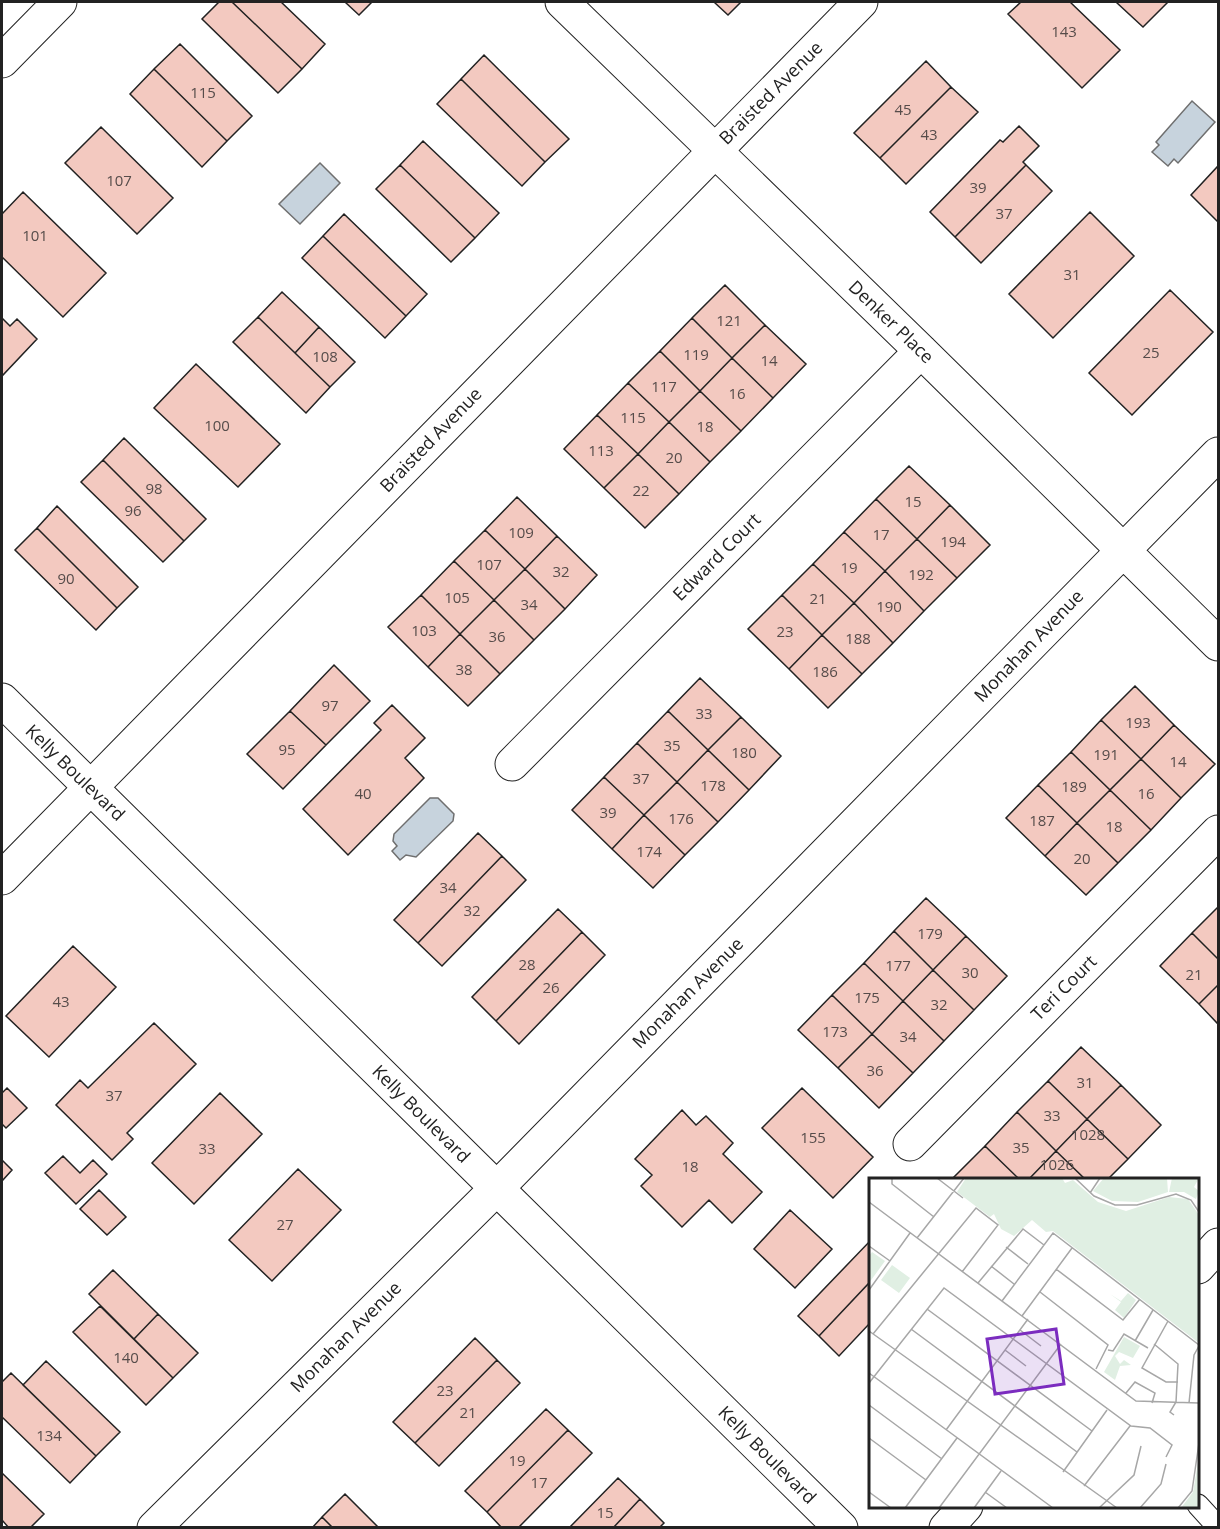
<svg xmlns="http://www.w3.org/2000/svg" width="1220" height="1529" viewBox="0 0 1220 1529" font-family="'Open Sans',sans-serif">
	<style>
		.water { fill: #c7d3dd; stroke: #6f6f6f; stroke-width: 1.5 }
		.building { fill: #f3c9c0; stroke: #222; stroke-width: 1.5 }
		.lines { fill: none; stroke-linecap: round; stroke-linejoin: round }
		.lane-casing { stroke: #222; stroke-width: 23 }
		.street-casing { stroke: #222; stroke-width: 35 }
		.secondary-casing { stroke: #222; stroke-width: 35 }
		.lane { stroke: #fff; stroke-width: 21 }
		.street { stroke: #fff; stroke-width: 33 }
		.secondary { stroke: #fff; stroke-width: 33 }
		.labels { text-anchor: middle; stroke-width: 4.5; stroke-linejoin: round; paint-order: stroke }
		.number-label { font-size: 15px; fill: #564c4a }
		.street-label { font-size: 18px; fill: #222; stroke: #fff }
		.inset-road { fill: none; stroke: #a7a7a7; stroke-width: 1.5 }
		.view { fill: #7b2cbf; fill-opacity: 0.15; stroke: #7b2cbf; stroke-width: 3 }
		.inset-edge { fill: none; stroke: #222; stroke-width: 3 }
	</style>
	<rect width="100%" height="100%" fill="#fff"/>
	<path class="water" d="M 1192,101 L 1215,122 L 1178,163 L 1174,159 L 1168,166 L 1152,152 L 1159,145 L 1156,142 Z
		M 320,163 L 340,183 L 300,224 L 279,204 Z
		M 430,798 L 438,798 L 454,814 L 453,821 L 416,857 L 406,855 L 400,860 L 392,851 L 397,846 L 393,841 L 394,834 Z"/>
	<path class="building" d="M 219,2 L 232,2 L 302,69 L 278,93 L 202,19 Z
		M 232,2 L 281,2 L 325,44 L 302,69 Z
		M 345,2 L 372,2 L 359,15 Z
		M 714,2 L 741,2 L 728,15 Z
		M 1021,2 L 1070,2 L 1120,50 L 1082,88 L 1008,14 Z
		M 1116,2 L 1168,2 L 1143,27 Z
		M 180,44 L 252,116 L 227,141 L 154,69 Z
		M 484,55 L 569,139 L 545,162 L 461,79 Z
		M 926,61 L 951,87 L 880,158 L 854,133 Z
		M 154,69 L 227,141 L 202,167 L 130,94 Z
		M 461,79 L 545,162 L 522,186 L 437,104 Z
		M 951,87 L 978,112 L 906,184 L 880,158 Z
		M 1019,126 L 1039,146 L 1023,162 L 1026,165 L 955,237 L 930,212 L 1000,140 L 1003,142 Z
		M 101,127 L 173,198 L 137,234 L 65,163 Z
		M 423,141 L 499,213 L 475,238 L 400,165 Z
		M 400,165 L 475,238 L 451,262 L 376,189 Z
		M 1026,165 L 1052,191 L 981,263 L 955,237 Z
		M 1218,166 L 1218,222 L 1191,195 Z
		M 23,192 L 106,273 L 63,317 L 2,257 L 2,214 Z
		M 1090,212 L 1134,256 L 1053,338 L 1009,294 Z
		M 344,214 L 427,294 L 406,316 L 323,236 Z
		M 323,236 L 406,316 L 385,338 L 302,258 Z
		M 725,285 L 765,325 L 732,358 L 692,318 Z
		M 1170,290 L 1213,332 L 1132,415 L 1089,373 Z
		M 282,292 L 319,327 L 295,353 L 258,317 Z
		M 258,317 L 330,387 L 306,413 L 233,342 Z
		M 2,318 L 10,326 L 17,319 L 37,339 L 2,376 Z
		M 692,318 L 732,358 L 700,391 L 660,351 Z
		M 765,325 L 806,364 L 773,398 L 732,358 Z
		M 319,327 L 355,362 L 330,387 L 295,353 Z
		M 660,351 L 700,391 L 669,422 L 628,383 Z
		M 732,358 L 773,398 L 741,431 L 700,391 Z
		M 196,364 L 280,444 L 238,487 L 154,408 Z
		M 628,383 L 669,422 L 638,454 L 597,415 Z
		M 700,391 L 741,431 L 710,462 L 669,422 Z
		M 597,415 L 638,454 L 604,488 L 564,449 Z
		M 669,422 L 710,462 L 679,494 L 638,454 Z
		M 124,438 L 206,519 L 184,541 L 103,460 Z
		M 638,454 L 679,494 L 645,528 L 604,488 Z
		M 103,460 L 184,541 L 163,562 L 81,482 Z
		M 909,466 L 950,505 L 917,539 L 876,499 Z
		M 517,497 L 557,536 L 525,569 L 485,530 Z
		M 876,499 L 917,539 L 885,571 L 844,532 Z
		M 950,505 L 990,545 L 957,578 L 917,539 Z
		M 57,506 L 138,587 L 117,608 L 37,528 Z
		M 37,528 L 117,608 L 96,630 L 15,550 Z
		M 485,530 L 525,569 L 494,600 L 454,561 Z
		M 844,532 L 885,571 L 854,603 L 813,564 Z
		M 557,536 L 597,575 L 565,609 L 525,569 Z
		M 917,539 L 957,578 L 924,611 L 885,571 Z
		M 454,561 L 494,600 L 460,634 L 421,595 Z
		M 813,564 L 854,603 L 822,635 L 782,595 Z
		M 525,569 L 565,609 L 534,640 L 494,600 Z
		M 885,571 L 924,611 L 893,643 L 854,603 Z
		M 421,595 L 460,634 L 428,667 L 388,627 Z
		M 782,595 L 822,635 L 789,669 L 748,629 Z
		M 494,600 L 534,640 L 500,674 L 460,634 Z
		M 854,603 L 893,643 L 862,674 L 822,635 Z
		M 460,634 L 500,674 L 468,706 L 428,667 Z
		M 822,635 L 862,674 L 828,708 L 789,669 Z
		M 334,665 L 370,701 L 326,745 L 290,711 Z
		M 700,678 L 741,717 L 708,750 L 668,711 Z
		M 1135,686 L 1174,725 L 1141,759 L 1101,720 Z
		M 392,705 L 425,738 L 405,758 L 424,778 L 348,855 L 303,809 L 381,730 L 374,723 Z
		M 290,711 L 326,745 L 283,789 L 247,754 Z
		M 668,711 L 708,750 L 677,782 L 637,743 Z
		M 741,717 L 781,756 L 749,790 L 708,750 Z
		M 1101,720 L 1141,759 L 1110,790 L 1071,752 Z
		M 1174,725 L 1215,764 L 1181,798 L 1141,759 Z
		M 637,743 L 677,782 L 644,815 L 604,777 Z
		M 708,750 L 749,790 L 718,822 L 677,782 Z
		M 1071,752 L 1110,790 L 1077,823 L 1038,785 Z
		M 1141,759 L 1181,798 L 1151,830 L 1110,790 Z
		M 604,777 L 644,815 L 612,849 L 572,810 Z
		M 677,782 L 718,822 L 685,855 L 644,815 Z
		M 1038,785 L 1077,823 L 1045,856 L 1006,818 Z
		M 1110,790 L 1151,830 L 1118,863 L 1077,823 Z
		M 644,815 L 685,855 L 653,888 L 612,849 Z
		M 1077,823 L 1118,863 L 1086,895 L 1045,856 Z
		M 478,833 L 502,856 L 418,943 L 394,920 Z
		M 502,856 L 526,880 L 442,966 L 418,943 Z
		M 926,898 L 966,936 L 933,970 L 894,931 Z
		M 1218,907 L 1218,959 L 1192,933 Z
		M 558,909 L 582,932 L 496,1021 L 472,997 Z
		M 894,931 L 933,970 L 903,1001 L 864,963 Z
		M 582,932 L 605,955 L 519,1044 L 496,1021 Z
		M 1192,933 L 1218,959 L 1218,985 L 1199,1004 L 1160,966 Z
		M 966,936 L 1007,976 L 974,1010 L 933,970 Z
		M 73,946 L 116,987 L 49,1057 L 6,1016 Z
		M 864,963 L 903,1001 L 872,1034 L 832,995 Z
		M 933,970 L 974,1010 L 944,1041 L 903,1001 Z
		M 1218,985 L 1218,1024 L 1199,1004 Z
		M 832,995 L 872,1034 L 838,1068 L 798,1030 Z
		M 903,1001 L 944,1041 L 913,1073 L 872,1034 Z
		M 154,1023 L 196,1064 L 127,1133 L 133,1139 L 112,1160 L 56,1105 L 80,1080 L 88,1088 Z
		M 872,1034 L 913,1073 L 879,1108 L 838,1068 Z
		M 1081,1047 L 1121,1085 L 1087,1119 L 1048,1081 Z
		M 1048,1081 L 1087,1119 L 1056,1151 L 1017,1112 Z
		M 1121,1085 L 1161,1125 L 1128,1159 L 1087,1119 Z
		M 7,1088 L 27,1108 L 6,1128 L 2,1124 L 2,1093 Z
		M 802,1088 L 873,1157 L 833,1198 L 762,1128 Z
		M 220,1093 L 262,1134 L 194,1204 L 152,1163 Z
		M 682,1110 L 696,1125 L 706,1116 L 733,1143 L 723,1154 L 762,1192 L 732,1223 L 709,1200 L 682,1227 L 641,1186 L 652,1175 L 635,1159 Z
		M 1017,1112 L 1056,1151 L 1028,1180 L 1020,1180 L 985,1146 Z
		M 1087,1119 L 1128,1159 L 1107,1180 L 1086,1180 L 1056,1151 Z
		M 985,1146 L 1020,1180 L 955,1180 L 953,1178 Z
		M 1056,1151 L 1086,1180 L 1028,1180 Z
		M 63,1156 L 80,1173 L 93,1160 L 107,1174 L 76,1204 L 45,1173 Z
		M 2,1160 L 12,1170 L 2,1181 Z
		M 298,1169 L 341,1210 L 272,1281 L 229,1240 Z
		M 99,1190 L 126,1217 L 107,1235 L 80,1209 Z
		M 790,1210 L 832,1249 L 795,1288 L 754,1249 Z
		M 870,1241 L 870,1282 L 819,1336 L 798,1316 Z
		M 113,1270 L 158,1314 L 134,1339 L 89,1294 Z
		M 870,1282 L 870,1323 L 839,1356 L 819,1336 Z
		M 100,1306 L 173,1378 L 146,1405 L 73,1332 Z
		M 158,1314 L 198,1353 L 173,1378 L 134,1339 Z
		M 475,1338 L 497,1360 L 415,1443 L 393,1422 Z
		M 497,1360 L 520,1383 L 439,1466 L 415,1443 Z
		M 46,1361 L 120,1432 L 96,1456 L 23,1385 Z
		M 11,1373 L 96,1456 L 70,1483 L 2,1417 L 2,1382 Z
		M 546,1409 L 568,1430 L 487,1512 L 465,1491 Z
		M 568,1430 L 592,1453 L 518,1528 L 502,1528 L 487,1512 Z
		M 2,1473 L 44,1514 L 30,1528 L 9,1528 L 2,1520 Z
		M 618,1478 L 640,1499 L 613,1528 L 569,1528 Z
		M 345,1494 L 379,1528 L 333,1528 L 322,1517 Z
		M 640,1499 L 664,1523 L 659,1528 L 613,1528 Z
		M 322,1517 L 333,1528 L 312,1528 Z"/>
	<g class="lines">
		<g class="lane-casing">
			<path id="lane" d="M 1198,1505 L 1218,1527"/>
		</g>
		<g class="street-casing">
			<path id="street" d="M 562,2 L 921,351 L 1218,644
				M 2,61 L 60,2
				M 512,764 L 921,351
				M 2,878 L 861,2
				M 910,1144 L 1218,832
				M 154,1528 L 497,1188 L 1218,454"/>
		</g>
		<g class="secondary-casing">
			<path id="secondary" d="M 2,700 L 841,1528
				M 1198,1267 L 1218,1245
				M 946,1528 L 966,1506"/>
		</g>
		<use href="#lane" class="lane"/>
		<use href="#street" class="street"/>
		<use href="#secondary" class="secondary"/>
	</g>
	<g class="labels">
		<g class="number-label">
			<text x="1064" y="37">143</text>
			<text x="203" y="98">115</text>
			<text x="903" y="115">45</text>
			<text x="929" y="140">43</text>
			<text x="119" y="186">107</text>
			<text x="978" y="193">39</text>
			<text x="1004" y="219">37</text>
			<text x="35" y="241">101</text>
			<text x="1072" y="280">31</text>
			<text x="729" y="326">121</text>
			<text x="1151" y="358">25</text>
			<text x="696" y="360">119</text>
			<text x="325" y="362">108</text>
			<text x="769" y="366">14</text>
			<text x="664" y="392">117</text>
			<text x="737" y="399">16</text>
			<text x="633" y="423">115</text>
			<text x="217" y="431">100</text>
			<text x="705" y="432">18</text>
			<text x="601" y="456">113</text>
			<text x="674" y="463">20</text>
			<text x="154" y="494">98</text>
			<text x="641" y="496">22</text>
			<text x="913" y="507">15</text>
			<text x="133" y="516">96</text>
			<text x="521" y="538">109</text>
			<text x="881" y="540">17</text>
			<text x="953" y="547">194</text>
			<text x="489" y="570">107</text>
			<text x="849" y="573">19</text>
			<text x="561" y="577">32</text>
			<text x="921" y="580">192</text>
			<text x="66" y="584">90</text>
			<text x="457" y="603">105</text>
			<text x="818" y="604">21</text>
			<text x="529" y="610">34</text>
			<text x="889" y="612">190</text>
			<text x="424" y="636">103</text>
			<text x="785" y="637">23</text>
			<text x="497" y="642">36</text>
			<text x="858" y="644">188</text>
			<text x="464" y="675">38</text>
			<text x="825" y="677">186</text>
			<text x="330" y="711">97</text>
			<text x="704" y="719">33</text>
			<text x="1138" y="728">193</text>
			<text x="672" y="751">35</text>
			<text x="287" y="755">95</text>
			<text x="744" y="758">180</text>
			<text x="1106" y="760">191</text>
			<text x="1178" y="767">14</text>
			<text x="641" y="784">37</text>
			<text x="713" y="791">178</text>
			<text x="1074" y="792">189</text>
			<text x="363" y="799">40</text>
			<text x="1146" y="799">16</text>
			<text x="608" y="818">39</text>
			<text x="681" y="824">176</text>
			<text x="1042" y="826">187</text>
			<text x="1114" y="832">18</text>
			<text x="649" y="857">174</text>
			<text x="1082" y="864">20</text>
			<text x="448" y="893">34</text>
			<text x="472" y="916">32</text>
			<text x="930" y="939">179</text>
			<text x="527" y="970">28</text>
			<text x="898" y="971">177</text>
			<text x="970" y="978">30</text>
			<text x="1194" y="980">21</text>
			<text x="551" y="993">26</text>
			<text x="867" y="1003">175</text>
			<text x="61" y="1007">43</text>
			<text x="939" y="1010">32</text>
			<text x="835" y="1037">173</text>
			<text x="908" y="1042">34</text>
			<text x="875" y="1076">36</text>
			<text x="1085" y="1088">31</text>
			<text x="114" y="1101">37</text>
			<text x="1052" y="1121">33</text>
			<text x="1088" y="1140">1028</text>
			<text x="813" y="1143">155</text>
			<text x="1021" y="1153">35</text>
			<text x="207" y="1154">33</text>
			<text x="1057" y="1170">1026</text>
			<text x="690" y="1172">18</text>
			<text x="285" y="1230">27</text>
			<text x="126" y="1363">140</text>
			<text x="445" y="1396">23</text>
			<text x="468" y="1418">21</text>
			<text x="49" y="1441">134</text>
			<text x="517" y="1466">19</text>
			<text x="539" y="1488">17</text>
			<text x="605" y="1518">15</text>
		</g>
		<g class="street-label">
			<text transform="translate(771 93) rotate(-45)" y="6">Braisted Avenue</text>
			<text transform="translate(891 322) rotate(44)" y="6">Denker Place</text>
			<text transform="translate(431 440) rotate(-46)" y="6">Braisted Avenue</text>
			<text transform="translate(717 557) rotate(-45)" y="6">Edward Court</text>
			<text transform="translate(1029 646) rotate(-46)" y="6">Monahan Avenue</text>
			<text transform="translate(75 773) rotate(44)" y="6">Kelly Boulevard</text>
			<text transform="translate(1064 988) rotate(-45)" y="6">Teri Court</text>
			<text transform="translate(688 993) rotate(-45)" y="6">Monahan Avenue</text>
			<text transform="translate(421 1114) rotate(45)" y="6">Kelly Boulevard</text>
			<text transform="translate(346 1337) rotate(-45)" y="6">Monahan Avenue</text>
			<text transform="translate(767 1455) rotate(45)" y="6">Kelly Boulevard</text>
		</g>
	</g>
	<g transform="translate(869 1178)">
		<rect width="330" height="330" fill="#fff"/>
		<path d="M 97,0 L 193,0 L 196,5 L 204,2 L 229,24 L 257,33 L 300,19 L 319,21 L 330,37 L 330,165 L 184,53 L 177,54 L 163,42 L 145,58 L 132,51 L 125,36 L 121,39 L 88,14 ZM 235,0 L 298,0 L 299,14 L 269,24 L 243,23 L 224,13 ZM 303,0 L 330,0 L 325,9 L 330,13 L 327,21 L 315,14 L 300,14 ZM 3,74 L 16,83 L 0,105 L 0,78 ZM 23,87 L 41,100 L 30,115 L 12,102 ZM 259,115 L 267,122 L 255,140 L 246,132 L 252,124 L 241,116 L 252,123 ZM 255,159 L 271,168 L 264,180 L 250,174 L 246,178 L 251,186 L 255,182 L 262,187 L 251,188 L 246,202 L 235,194 ZM 330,279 L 330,330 L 312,330 L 324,314 Z" fill="#e0efe3"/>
		<path class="inset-road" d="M 23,0 L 23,6 L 65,39M 68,0 L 94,20M 206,0 L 225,18 L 246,27 L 268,27 L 307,16 L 322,22 L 330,34M 221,15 L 231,0M 0,24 L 267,223 L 330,225M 48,60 L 95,0M 0,68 L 21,83M 137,69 L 159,86M 122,88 L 145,106M 187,91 L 254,142 L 271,121M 109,105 L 154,51 L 175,67M 0,112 L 41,55M 171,114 L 239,167 L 227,191M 133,123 L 184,55 L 330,167M 58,131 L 223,253M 153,138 L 203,70M 299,143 L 273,190 L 297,204 L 309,204M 42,151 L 208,274M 151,152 L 172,168M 0,153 L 248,330M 4,156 L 107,30 L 129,47 L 93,94M 266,163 L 284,132M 285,166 L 309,186 L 307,224 L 301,234 L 305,237M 136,172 L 157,188M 239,172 L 244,173 L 255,156 L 279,170M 0,195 L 184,330M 0,205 L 75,110 L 262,248 L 281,250 L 303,267 L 297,279M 257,215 L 266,204 L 286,215 L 283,225M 320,225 L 325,177 L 330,168M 0,227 L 73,281M 77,252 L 159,141M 0,260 L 57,302M 194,294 L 238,232M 215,308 L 261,248M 0,314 L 22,330M 116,314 L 138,330M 36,330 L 88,260M 70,330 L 192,166M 105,330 L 132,293M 230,330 L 265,297 L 272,268M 271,330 L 292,306 L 297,286M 309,330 L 323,313 L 330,265"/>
		<path class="view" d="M 187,151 L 195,206 L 126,216 L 118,161 Z"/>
		<rect width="330" height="330" class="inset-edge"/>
	</g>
	<rect width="1220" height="1529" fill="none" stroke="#222222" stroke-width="6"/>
</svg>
